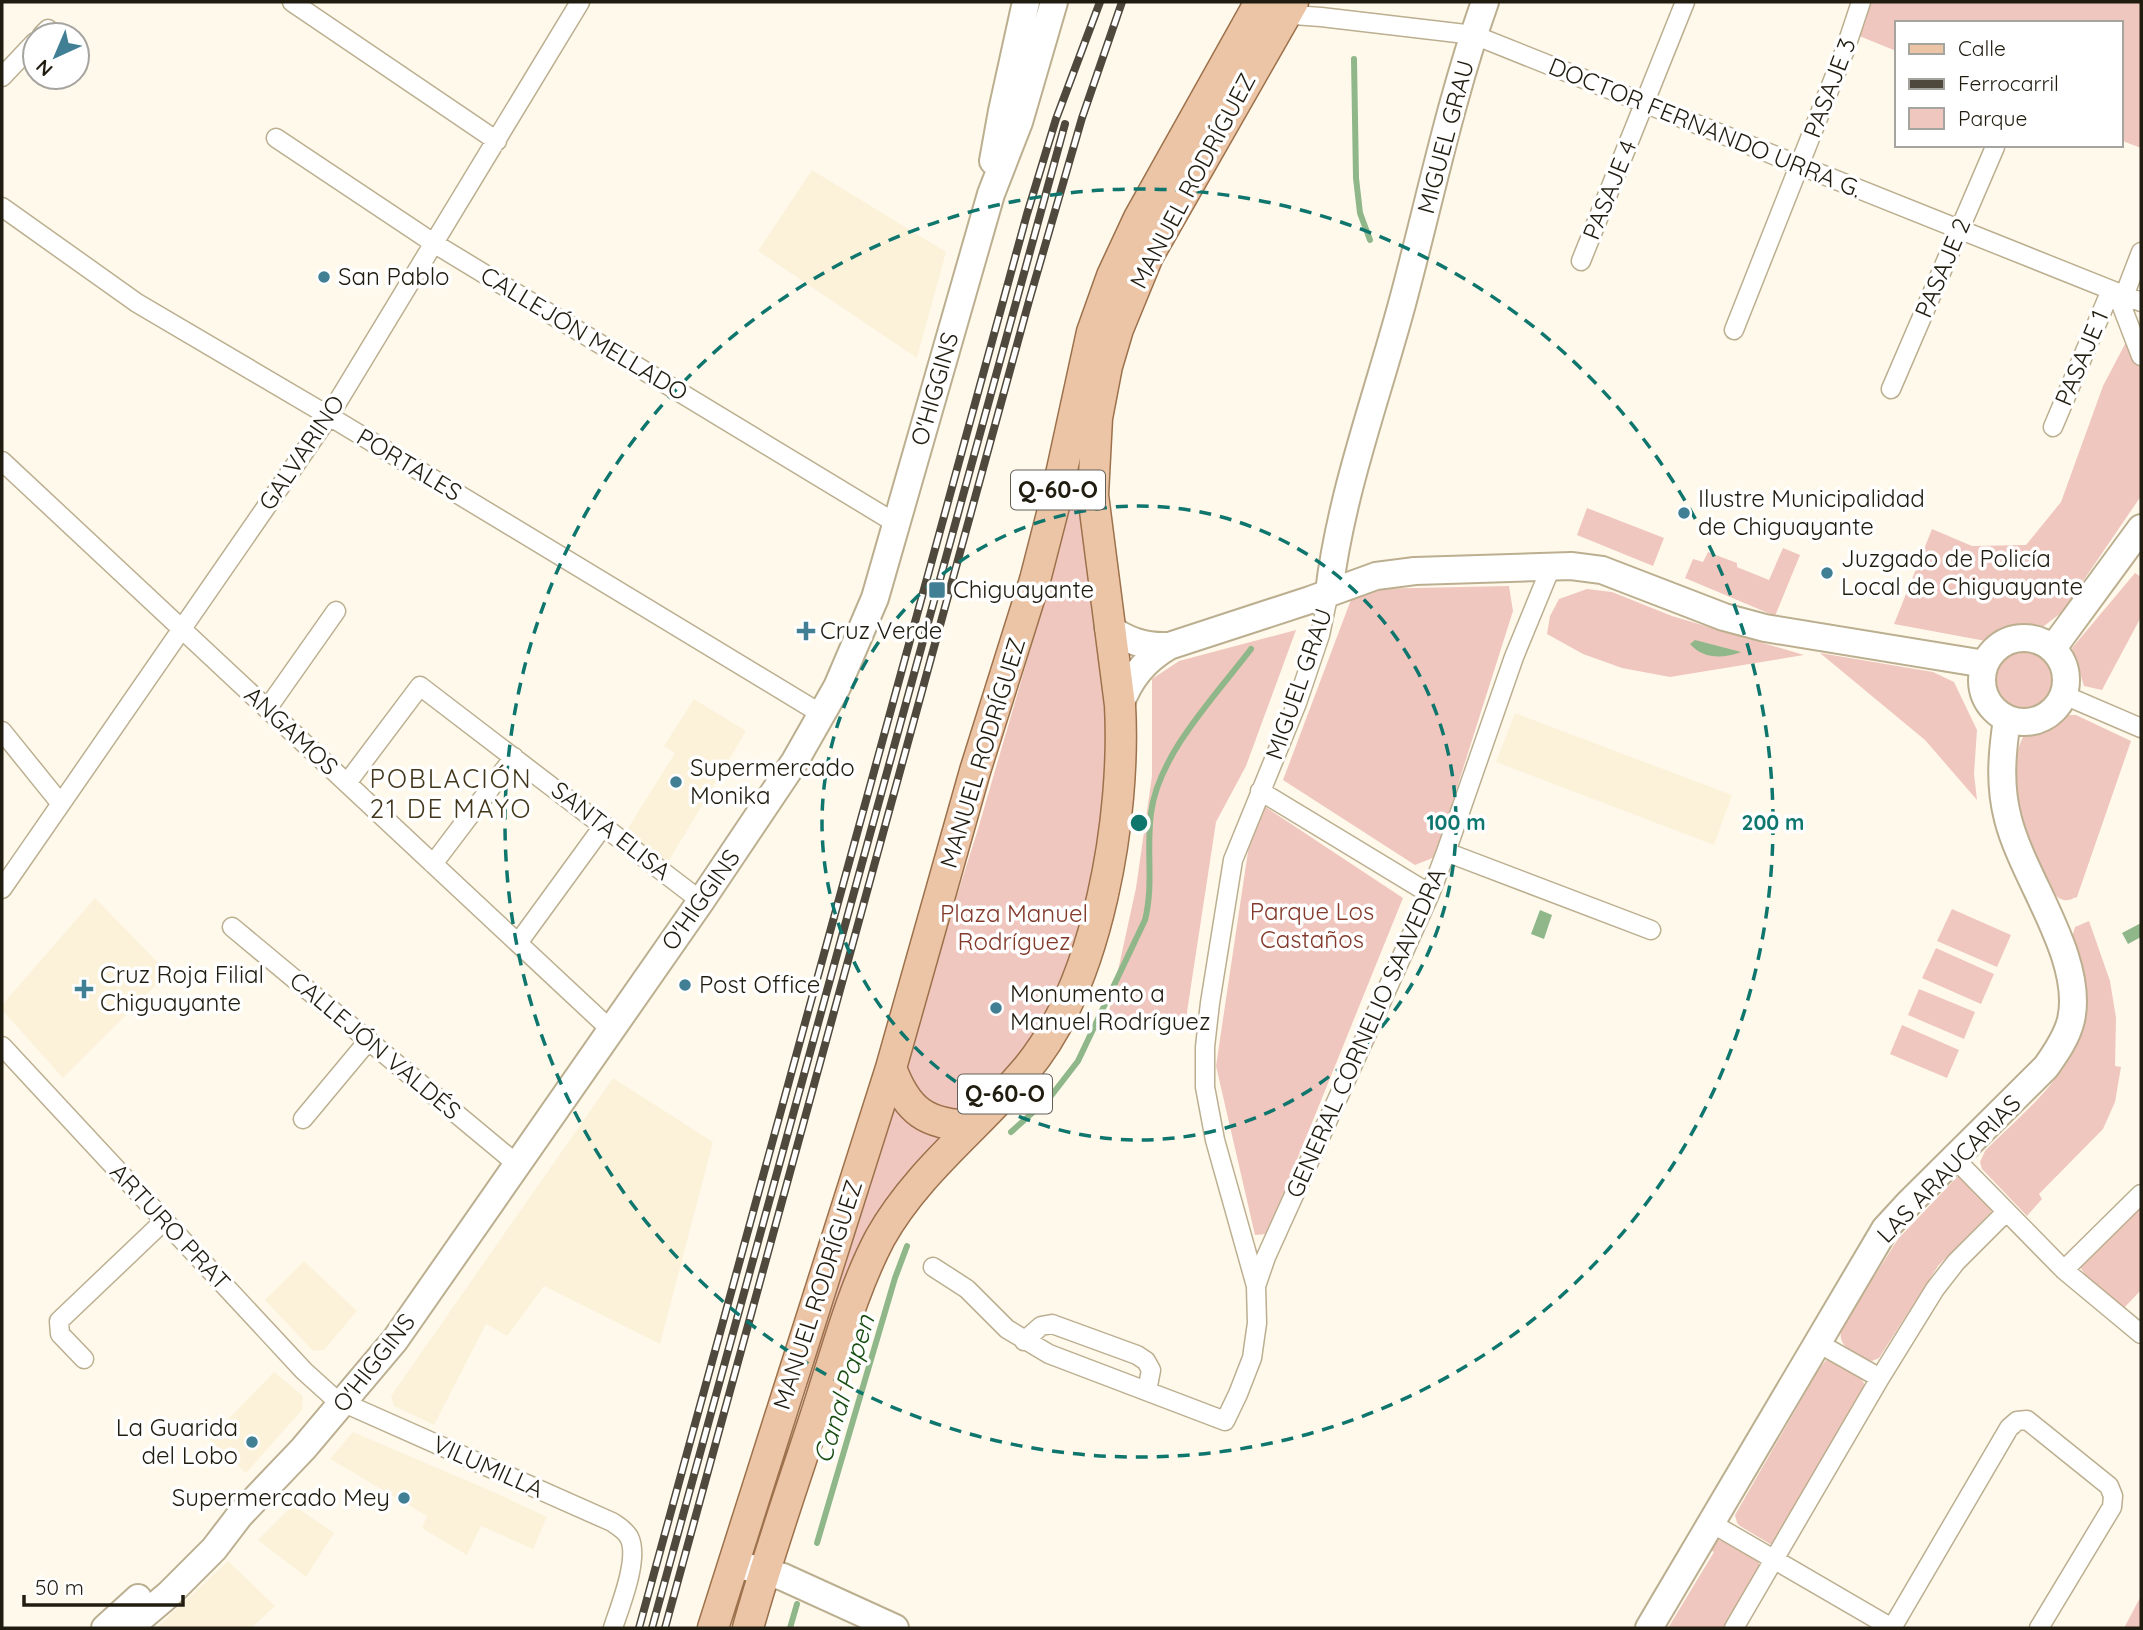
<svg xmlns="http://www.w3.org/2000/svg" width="2143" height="1630" viewBox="0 0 2143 1630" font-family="Quicksand,sans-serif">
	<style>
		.built { fill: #fcf2da }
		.green { fill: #f0c7be }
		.water { fill: #8fb78a }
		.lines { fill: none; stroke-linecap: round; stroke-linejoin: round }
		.stream { stroke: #8fb78a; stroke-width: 6 }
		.street-casing { stroke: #bcaf90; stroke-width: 21 }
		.secondary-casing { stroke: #bcaf90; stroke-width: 30 }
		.primary-casing { stroke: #9c714b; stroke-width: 33 }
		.street { stroke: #fff; stroke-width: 18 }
		.secondary { stroke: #fff; stroke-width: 26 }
		.primary { stroke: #ebc5a6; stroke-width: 30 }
		.rail-casing { stroke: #4f493d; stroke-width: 8 }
		.rail { stroke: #fff; stroke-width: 5; stroke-dasharray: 16; stroke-linecap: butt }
		.ring { fill: none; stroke: #0f766e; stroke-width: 3.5; stroke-dasharray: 12 9 }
		.poi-dot { fill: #417f95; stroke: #fff; stroke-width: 2.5 }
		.labels { text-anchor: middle; stroke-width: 7; stroke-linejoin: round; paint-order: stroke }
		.shield { fill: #fff; stroke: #646058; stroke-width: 2 }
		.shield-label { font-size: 23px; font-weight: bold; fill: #211c10 }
		.street-label { font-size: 24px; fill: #211c10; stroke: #fff }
		.poi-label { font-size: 24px; fill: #211c10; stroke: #fff; text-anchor: start }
		.park-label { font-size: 24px; fill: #83392a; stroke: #fff }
		.neighbourhood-label { font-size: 26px; letter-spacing: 2px; fill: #42361b; stroke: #fff }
		.water-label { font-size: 26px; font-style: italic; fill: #174d11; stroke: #fff }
		.centre { fill: #0f766e; stroke: #fff; stroke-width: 3.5 }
		.ring-label { font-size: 21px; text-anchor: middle; font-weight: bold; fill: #0f766e; stroke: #fff; stroke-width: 7; stroke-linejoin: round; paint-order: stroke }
	</style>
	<rect width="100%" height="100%" fill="#fff9ec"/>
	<path class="built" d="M 812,170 L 946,252 L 917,358 L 758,251 Z
		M 694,699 L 746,731 L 667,864 L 625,833 L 675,753 L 664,746 Z
		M 1515,713 L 1732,795 L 1714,845 L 1496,762 Z
		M 95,898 L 168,973 L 63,1078 L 2,1010 L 2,1005 Z
		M 613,1078 L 713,1142 L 660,1344 L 544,1286 L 507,1336 L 486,1324 L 434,1425 L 394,1406 L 391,1396 Z
		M 304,1261 L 357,1311 L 324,1350 L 313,1351 L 265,1300 Z
		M 274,1372 L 303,1396 L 302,1410 L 246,1473 L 209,1439 Z
		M 353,1432 L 496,1493 L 547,1517 L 533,1549 L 481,1526 L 467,1555 L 422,1528 L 427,1516 L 330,1459 Z
		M 293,1505 L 334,1533 L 306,1577 L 258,1540 Z
		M 228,1561 L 275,1606 L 251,1628 L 156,1628 Z"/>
	<path class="green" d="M 1870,2 L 2141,2 L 2141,148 L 2120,140 L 2120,23 L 1896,23 L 1896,51 L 1857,35 Z
		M 2125,344 L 2141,350 L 2141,496 L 2062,612 L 2039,630 L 1991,642 L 1894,624 L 1932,529 L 1972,546 L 2026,545 L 2061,502 L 2103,386 Z
		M 1099,350 L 1110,772 L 1091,890 L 1063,983 L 1028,1051 L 915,1169 L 767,1520 L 804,1401 L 814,1354 L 840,1265 L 978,829 L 1059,551 L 1064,518 Z
		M 1587,508 L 1664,538 L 1653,566 L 1577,535 Z
		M 1783,548 L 1800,555 L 1775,616 L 1685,578 L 1693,559 L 1703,562 L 1708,552 L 1737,563 L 1737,567 L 1769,580 Z
		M 2135,573 L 2141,577 L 2141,617 L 2102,690 L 2084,686 L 2072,648 Z
		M 1509,586 L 1513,611 L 1435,857 L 1415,865 L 1283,780 L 1352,597 L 1364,589 Z
		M 1587,589 L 1612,592 L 1672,616 L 1804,655 L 1670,677 L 1622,668 L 1583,654 L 1547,634 L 1550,616 L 1559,599 Z
		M 1296,630 L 1246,766 L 1216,822 L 1185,1025 L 1107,1021 L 1136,888 L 1152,776 L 1152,679 L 1179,661 Z
		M1992 680a31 31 0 1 1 62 0a31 31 0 1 1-62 0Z
		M 1820,653 L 1933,672 L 1954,682 L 1977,730 L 1974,774 L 1977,800 L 1925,740 Z
		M 2069,715 L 2076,715 L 2131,741 L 2077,897 C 2071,899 2067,902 2061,899 C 2045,892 2019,824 2017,807 C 2014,783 2012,758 2023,737 L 2046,728 Z
		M 1264,806 L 1403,898 L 1267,1234 L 1255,1235 L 1216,1066 L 1250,838 Z
		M 1952,909 L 2011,935 L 1997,967 L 1937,941 Z
		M 2089,921 L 2110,981 L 2116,1018 L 2115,1066 L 2121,1067 L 2115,1102 L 2103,1129 L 2039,1194 L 2042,1199 L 2027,1216 L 1982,1169 L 1980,1162 L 1985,1151 C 2027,1108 2093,1060 2086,992 C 2085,974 2077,957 2071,940 L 2075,927 Z
		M 1936,948 L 1994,974 L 1981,1004 L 1922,978 Z
		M 1919,989 L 1975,1012 L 1964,1039 L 1908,1015 Z
		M 1902,1025 L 1959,1050 L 1947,1078 L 1890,1054 Z
		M 1957,1177 L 1961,1177 L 1992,1211 L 1938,1266 L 1879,1358 L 1872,1361 C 1856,1356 1835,1347 1842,1327 L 1898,1239 Z
		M 2141,1205 L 2141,1290 L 2124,1308 L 2086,1276 L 2080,1267 Z
		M 1826,1360 C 1840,1363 1857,1370 1864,1383 L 1864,1386 L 1776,1543 L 1770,1544 L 1740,1526 L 1737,1523 L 1735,1515 L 1819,1369 Z
		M 1718,1540 L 1726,1541 L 1758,1560 L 1760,1567 L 1724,1628 L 1668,1628 L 1714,1552 L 1709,1549 Z
		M 2141,1596 L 2141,1628 L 2124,1628 Z"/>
	<path class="water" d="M 1695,640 L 1741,652 C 1723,659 1703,659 1690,644 Z
		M 1540,910 L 1552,915 L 1544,939 L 1531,934 Z
		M 2141,923 L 2141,937 L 2128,944 L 2122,933 Z"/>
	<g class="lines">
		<path class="stream" d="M 1354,59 L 1356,178 L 1360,213 L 1370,240
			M 1011,1132 L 1051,1096 L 1078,1061 L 1145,920 C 1154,884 1146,850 1151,813 C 1158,755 1216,695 1251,649
			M 817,1543 L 895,1278 L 907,1246
			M 790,1628 L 797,1604"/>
		<g class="street-casing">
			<path id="street" d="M 292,2 L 497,141
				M 1279,14 L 1321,17 L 1474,35 L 2141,302
				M 42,35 L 48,29
				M 2,77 L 35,42
				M 276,138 L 435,244 L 897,524
				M 2,207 L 137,303 L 329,416 L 823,715
				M 2141,252 L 2121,304 L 2141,356
				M 1581,261 L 1685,2
				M 1734,330 L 1845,50 L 1861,2
				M 1891,389 L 1995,147
				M 2053,427 L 2111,290
				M 2,461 L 611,1030
				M 2064,695 L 2141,728
				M 267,709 L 336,611
				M 2,731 L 61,804
				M 347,783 L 420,686 L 701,901
				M 1260,791 L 1430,894
				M 1446,852 L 1651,930
				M 433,864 L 514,757
				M 2,889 L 329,416 L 580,2
				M 232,927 L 518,1165
				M 518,943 L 604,825
				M 2,1046 L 304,1371 L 335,1399 L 612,1522 C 618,1526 625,1530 629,1537 C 640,1558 620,1606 613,1628
				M 303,1119 L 368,1041
				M 1955,1159 L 2064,1270 L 2141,1334
				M 933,1267 L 967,1289 L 1007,1329 L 1049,1354 L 1225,1421 L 1238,1394 L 1252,1358 L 1257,1323 L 1256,1286 L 1266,1257 L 1430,894 L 1446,852 L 1514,657 L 1551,567
				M 2064,1270 L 2141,1194
				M 1256,1286 L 1215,1140 L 1205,1087 L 1205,1047 L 1210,1003 L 1233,860 L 1297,703 L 1320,635 L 1329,592
				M 1024,1341 L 1041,1326 L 1052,1324 L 1137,1355 L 1146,1361 L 1151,1370 L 1147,1391
				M 1818,1343 L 1880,1378
				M 84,1359 L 60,1334 L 59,1321 L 165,1220
				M 1713,1524 L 1892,1628 L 2009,1428 L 2017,1421 L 2027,1420 L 2109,1486 L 2113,1496 L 2112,1507 L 2039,1628
				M 1734,1628 L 1880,1378 L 1935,1289 L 1956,1262 L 2006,1212"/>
		</g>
		<g class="secondary-casing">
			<path id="secondary" d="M 993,161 L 1002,111 L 1026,2
				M 1329,592 C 1341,493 1376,400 1402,304 C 1429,204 1450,100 1485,2
				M 1108,627 C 1127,641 1145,647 1169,646
				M1982 680a42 42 0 1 1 84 0a42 42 0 1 1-84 0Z
				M 2053,648 L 2141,528
				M 1120,705 C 1130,678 1145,660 1169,646 L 1310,600 L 1376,576 L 1415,571 L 1571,566 L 1602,570 L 1724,617 L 1765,628 L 1985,664
				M 733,1563 L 783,1577 L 895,1628
				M 105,1628 L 138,1598
				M 129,1628 L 169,1594 L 214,1549 L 240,1515 L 303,1449 L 395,1340 L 701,901 L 795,761 L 837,687 L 875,598 L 991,194 L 1019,122 L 1054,2
				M 1649,1628 L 1885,1229 L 1908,1204 L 2046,1067 C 2056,1053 2067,1037 2071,1020 C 2085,958 2023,879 2008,819 C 1999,785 2002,753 2007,719"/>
		</g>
		<g class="primary-casing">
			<path id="primary" d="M 891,1068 C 907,1111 926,1125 973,1126
				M 713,1628 L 891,1068 L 975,771 L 1035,580 L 1055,502 L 1092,332 L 1112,276 L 1139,218 L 1260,2
				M 748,1628 C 769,1552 796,1477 820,1402 C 838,1347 853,1289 880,1238 C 917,1172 977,1128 1025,1071 C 1099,984 1126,815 1120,705 L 1093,495 L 1097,418 L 1107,366 L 1118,329 L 1148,256 L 1293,2"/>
		</g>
		<use href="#street" class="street"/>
		<use href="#secondary" class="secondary"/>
		<use href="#primary" class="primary"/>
		<g class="rail-casing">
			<path id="rail" d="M 639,1628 L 1027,214 L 1056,119 L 1100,2
				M 652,1628 L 1065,124
				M 665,1628 L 1029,301 L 1082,118 L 1122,2"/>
		</g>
		<use href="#rail" class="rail"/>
	</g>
	<g class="ring">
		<circle cx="1139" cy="823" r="317"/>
		<circle cx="1139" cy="823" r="634"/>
	</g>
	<g class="poi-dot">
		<circle cx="324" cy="277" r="7"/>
		<circle cx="1684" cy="513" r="7"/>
		<circle cx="1827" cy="573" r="7"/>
		<rect x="928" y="581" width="18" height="18" rx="3.5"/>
		<path d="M802.5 620.5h7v7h7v7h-7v7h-7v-7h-7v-7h7z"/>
		<circle cx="676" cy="782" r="7"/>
		<circle cx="685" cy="985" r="7"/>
		<path d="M80.5 978.5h7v7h7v7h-7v7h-7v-7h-7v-7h7z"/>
		<circle cx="996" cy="1008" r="7"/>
		<circle cx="252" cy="1442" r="7"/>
		<circle cx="404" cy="1498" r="7"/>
	</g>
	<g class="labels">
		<g class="shield">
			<rect x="1011" y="470.5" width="94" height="39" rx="5"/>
			<rect x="958" y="1074.5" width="94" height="39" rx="5"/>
		</g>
		<g class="shield-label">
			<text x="1058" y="498">Q-60-O</text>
			<text x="1005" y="1102">Q-60-O</text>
		</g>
		<g class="street-label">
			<text transform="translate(1830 88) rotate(-69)" y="8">PASAJE 3</text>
			<text transform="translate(1705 128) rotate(22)" y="8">DOCTOR FERNANDO URRA G.</text>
			<text transform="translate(1446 137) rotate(-75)" y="8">MIGUEL GRAU</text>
			<text transform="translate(1193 181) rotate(-62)" y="8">MANUEL RODRÍGUEZ</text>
			<text transform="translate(1610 190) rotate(-68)" y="8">PASAJE 4</text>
			<text transform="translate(1943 268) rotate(-67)" y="8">PASAJE 2</text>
			<text transform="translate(584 334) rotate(31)" y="8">CALLEJÓN MELLADO</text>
			<text transform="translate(2082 358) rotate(-67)" y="8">PASAJE 1</text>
			<text transform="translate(935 389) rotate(-74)" y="8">O'HIGGINS</text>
			<text transform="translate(302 453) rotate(-56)" y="8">GALVARINO</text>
			<text transform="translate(409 465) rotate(31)" y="8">PORTALES</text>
			<text transform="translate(1299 684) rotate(-71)" y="8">MIGUEL GRAU</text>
			<text transform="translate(291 731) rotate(43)" y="8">ANGAMOS</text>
			<text transform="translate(983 753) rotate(-73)" y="8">MANUEL RODRÍGUEZ</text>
			<text transform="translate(611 831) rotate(38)" y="8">SANTA ELISA</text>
			<text transform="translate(701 900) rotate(-55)" y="8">O'HIGGINS</text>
			<text transform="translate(1366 1033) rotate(-66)" y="8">GENERAL CORNELIO SAAVEDRA</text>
			<text transform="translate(375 1046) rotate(40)" y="8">CALLEJÓN VALDÉS</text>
			<text transform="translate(1949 1169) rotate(-46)" y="8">LAS ARAUCARIAS</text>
			<text transform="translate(170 1227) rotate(47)" y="8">ARTURO PRAT</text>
			<text transform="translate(818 1295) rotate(-72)" y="8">MANUEL RODRÍGUEZ</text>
			<text transform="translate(374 1363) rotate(-52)" y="8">O'HIGGINS</text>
			<text transform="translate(488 1467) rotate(24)" y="8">VILUMILLA</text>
		</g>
		<g class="poi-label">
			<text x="338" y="285">San Pablo</text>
			<text x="1698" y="507">Ilustre Municipalidad<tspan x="1698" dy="28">de Chiguayante</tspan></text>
			<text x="1841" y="567">Juzgado de Policía<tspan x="1841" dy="28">Local de Chiguayante</tspan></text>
			<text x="953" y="598">Chiguayante</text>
			<text x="820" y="639">Cruz Verde</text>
			<text x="690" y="776">Supermercado<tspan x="690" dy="28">Monika</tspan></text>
			<text x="100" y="983">Cruz Roja Filial<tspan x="100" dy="28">Chiguayante</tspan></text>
			<text x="699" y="993">Post Office</text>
			<text x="1010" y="1002">Monumento a<tspan x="1010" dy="28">Manuel Rodríguez</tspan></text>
			<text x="238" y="1436" text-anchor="end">La Guarida<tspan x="238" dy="28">del Lobo</tspan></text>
			<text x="390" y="1506" text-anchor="end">Supermercado Mey</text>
		</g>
		<g class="park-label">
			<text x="1312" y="920">Parque Los<tspan x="1312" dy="28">Castaños</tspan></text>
			<text x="1014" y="922">Plaza Manuel<tspan x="1014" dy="28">Rodríguez</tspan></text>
		</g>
		<g class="neighbourhood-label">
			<text x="451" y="788">POBLACIÓN<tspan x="451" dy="30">21 DE MAYO</tspan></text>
		</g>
		<g class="water-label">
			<text transform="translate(844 1389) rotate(-73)" y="9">Canal Papen</text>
		</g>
	</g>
	<circle cx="1139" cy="823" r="10" class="centre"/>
	<g class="ring-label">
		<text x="1456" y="830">100 m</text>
		<text x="1773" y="830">200 m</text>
	</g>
	<rect width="2143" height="1630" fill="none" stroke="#211c10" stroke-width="7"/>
	<rect x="1895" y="21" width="228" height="126" fill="#ffffff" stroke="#a6a49f" stroke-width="2"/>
	<rect x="1909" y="44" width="35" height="10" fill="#ebc5a6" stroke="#a6a49f" stroke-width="2"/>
	<text x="1958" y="56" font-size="21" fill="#211c10">Calle</text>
	<rect x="1909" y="79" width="35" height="10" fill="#4f493d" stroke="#a6a49f" stroke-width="2"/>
	<text x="1958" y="91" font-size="21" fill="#211c10">Ferrocarril</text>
	<rect x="1909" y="108" width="35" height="21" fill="#f0c7be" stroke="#a6a49f" stroke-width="2"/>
	<text x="1958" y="126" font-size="21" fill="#211c10">Parque</text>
	<g transform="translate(56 56) rotate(224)"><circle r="33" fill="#ffffff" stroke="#a6a49f" stroke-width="2"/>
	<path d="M0-5L12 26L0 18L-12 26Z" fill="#417f95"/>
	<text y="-10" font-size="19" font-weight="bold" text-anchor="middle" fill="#211c10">N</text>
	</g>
	<path d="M24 1595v10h159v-10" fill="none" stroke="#211c10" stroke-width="3.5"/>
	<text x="35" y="1595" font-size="21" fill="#211c10" stroke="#ffffff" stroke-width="5" paint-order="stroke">50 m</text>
</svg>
